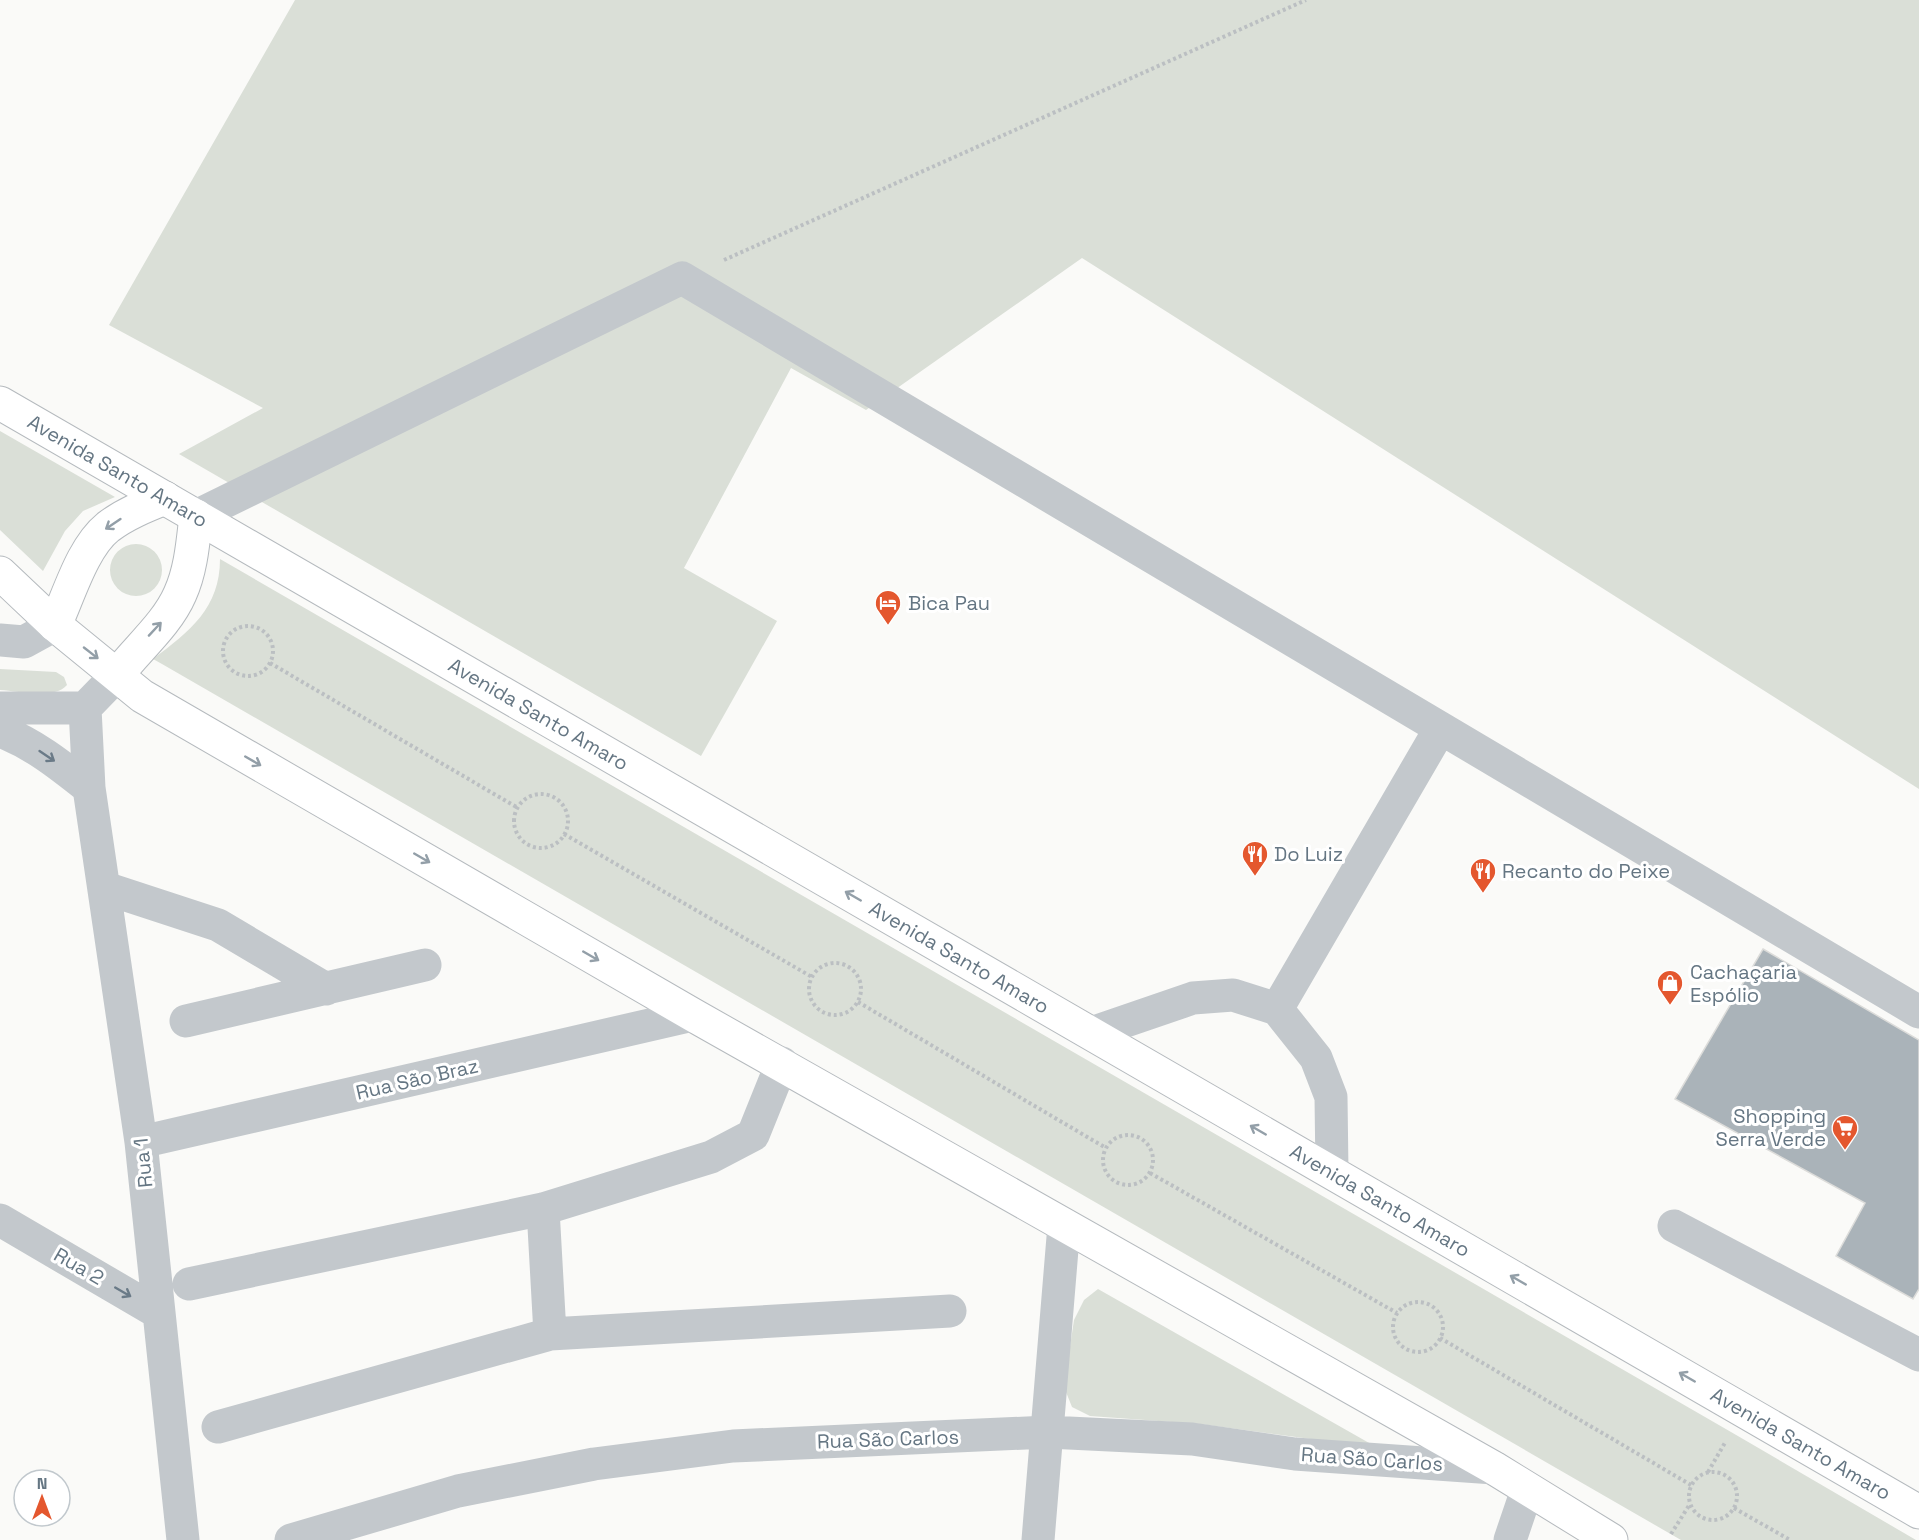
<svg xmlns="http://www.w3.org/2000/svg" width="1919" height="1540" viewBox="0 0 1919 1540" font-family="'Space Grotesk',sans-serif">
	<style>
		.green { fill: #dadfd7 }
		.building { fill: #aab3b9; stroke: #dcdcda; stroke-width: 1.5 }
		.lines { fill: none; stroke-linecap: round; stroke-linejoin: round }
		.major-casing { stroke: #b5babe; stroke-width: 35 }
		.path { stroke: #bbbfc2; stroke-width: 4; stroke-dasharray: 3 3; stroke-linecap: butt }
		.minor { stroke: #c3c8cc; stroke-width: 33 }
		.major { stroke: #fff; stroke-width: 33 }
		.oneway { stroke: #939fa8 }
		.oneway2 { stroke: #6a7a87 }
		.labels { text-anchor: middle; stroke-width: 6; stroke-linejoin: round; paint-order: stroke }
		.street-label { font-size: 20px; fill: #657683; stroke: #fff }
		.poi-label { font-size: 20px; fill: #657683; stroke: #fff; text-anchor: start }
	</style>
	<rect width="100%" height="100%" fill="#fafaf8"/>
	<path class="green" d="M 295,0 L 1919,0 L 1919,789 L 1082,258 L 866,410 L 791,368 L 684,568 L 777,621 L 701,756 L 179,454 L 263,408 L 109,325 Z
		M 0,431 L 115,497 L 83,511 L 65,531 L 43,571 L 0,530 Z
		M110 570a26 26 0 1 1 52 0a26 26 0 1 1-52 0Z
		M 220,559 L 1731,1432 L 1916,1540 L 1681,1540 L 162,664 L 153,659 C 190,631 220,608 220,559 Z
		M 0,669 L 56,672 L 64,677 L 67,685 C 54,700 19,691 0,690 Z
		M 1098,1289 L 1378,1448 L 1200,1424 L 1090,1416 L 1072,1407 L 1064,1387 L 1074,1320 L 1084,1300 Z"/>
	<path class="building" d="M 1763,949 L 1919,1040 L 1919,1289 L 1913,1299 L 1836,1256 L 1865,1203 L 1675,1099 Z"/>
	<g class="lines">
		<g class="major-casing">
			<g id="major">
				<path id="s1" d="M 0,403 L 1919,1512"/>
				<path d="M 0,573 L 55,625 L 142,696 L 693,1015 L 1494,1468 L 1611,1540"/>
				<path d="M 55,625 C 69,595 82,548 108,527 C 125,514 145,506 165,498"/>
				<path d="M 118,674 C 138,648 167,624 180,594 C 191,570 193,542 196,516"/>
			</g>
		</g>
		<path class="path" d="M 724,260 L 1306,0
			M223 651a25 25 0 1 1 50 0a25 25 0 1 1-50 0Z
			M 270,663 L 518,808
			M514 821a27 27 0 1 1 54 0a27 27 0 1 1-54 0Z
			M 564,834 L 812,977
			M809 989a26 26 0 1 1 52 0a26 26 0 1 1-52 0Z
			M 858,1002 L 1106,1148
			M1103 1160a25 25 0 1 1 50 0a25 25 0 1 1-50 0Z
			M 1150,1173 L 1397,1313
			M1393 1327a25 25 0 1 1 50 0a25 25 0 1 1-50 0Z
			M 1440,1338 L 1691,1485
			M 1708,1472 L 1726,1441
			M1689 1496a24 24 0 1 1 48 0a24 24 0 1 1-48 0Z
			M 1734,1508 L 1790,1540
			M 1671,1534 L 1690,1504"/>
		<path class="minor" d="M 196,516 L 682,278 L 1919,1012
			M 0,640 L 24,642 L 55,625
			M 0,708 L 85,708 L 118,674
			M 85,708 L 89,788 L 141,1142 L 183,1540
			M 0,731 C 34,744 60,765 89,788
			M 105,888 L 218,925 L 326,989
			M 1277,1009 L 1316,1058 L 1331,1097 L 1332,1172
			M 186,1021 L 425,965
			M 1091,1033 L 1193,998 L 1233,995 L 1277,1009 L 1440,729
			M 141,1142 L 693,1015
			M 543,1209 L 550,1334
			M 0,1220 L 159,1313
			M 1674,1226 L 1919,1355
			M 189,1284 L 543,1209 L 711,1157 L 753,1135 L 782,1063
			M 218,1427 L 550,1334 L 950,1311
			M 291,1540 L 458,1491 L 594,1464 L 733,1446 L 1048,1432 L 1192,1439 L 1295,1454 L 1494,1468
			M 1038,1540 L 1064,1225
			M 1510,1540 L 1527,1490"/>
		<use href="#major" class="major"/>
	</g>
	<defs><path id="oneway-shaft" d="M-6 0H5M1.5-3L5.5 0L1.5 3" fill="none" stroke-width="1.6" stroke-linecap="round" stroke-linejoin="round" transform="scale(1.5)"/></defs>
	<g class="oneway">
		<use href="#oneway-shaft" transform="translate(113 524) rotate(146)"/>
		<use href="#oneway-shaft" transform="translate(155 629) rotate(-47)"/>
		<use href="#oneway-shaft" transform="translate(91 653) rotate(38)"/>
		<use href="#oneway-shaft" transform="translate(253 761) rotate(30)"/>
		<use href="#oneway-shaft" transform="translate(422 858) rotate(30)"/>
		<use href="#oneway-shaft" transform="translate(853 896) rotate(-150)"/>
		<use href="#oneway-shaft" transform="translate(591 956) rotate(30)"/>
		<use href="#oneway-shaft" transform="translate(1258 1130) rotate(-150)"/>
		<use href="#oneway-shaft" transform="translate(1518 1280) rotate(-150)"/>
		<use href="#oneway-shaft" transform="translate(1687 1377) rotate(-150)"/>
	</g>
	<g class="oneway2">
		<use href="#oneway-shaft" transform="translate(47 756) rotate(34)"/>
		<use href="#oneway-shaft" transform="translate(123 1292) rotate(30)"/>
	</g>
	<defs>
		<g id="hotel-pin" transform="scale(1.35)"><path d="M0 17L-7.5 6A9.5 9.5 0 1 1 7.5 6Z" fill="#e4572e" stroke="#fff"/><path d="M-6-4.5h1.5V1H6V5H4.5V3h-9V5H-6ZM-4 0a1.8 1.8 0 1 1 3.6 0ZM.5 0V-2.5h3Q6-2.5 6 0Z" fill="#fff"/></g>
		<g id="restaurant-pin" transform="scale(1.35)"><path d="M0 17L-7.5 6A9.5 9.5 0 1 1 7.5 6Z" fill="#e4572e" stroke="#fff"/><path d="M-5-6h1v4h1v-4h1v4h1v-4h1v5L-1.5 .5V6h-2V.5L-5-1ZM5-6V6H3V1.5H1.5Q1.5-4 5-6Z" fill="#fff"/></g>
		<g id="shop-pin" transform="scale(1.35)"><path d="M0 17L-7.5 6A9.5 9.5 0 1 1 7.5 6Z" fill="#e4572e" stroke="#fff"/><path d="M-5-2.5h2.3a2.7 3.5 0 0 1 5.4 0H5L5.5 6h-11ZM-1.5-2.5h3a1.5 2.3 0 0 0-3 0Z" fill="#fff"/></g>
		<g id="supermarket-pin" transform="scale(1.35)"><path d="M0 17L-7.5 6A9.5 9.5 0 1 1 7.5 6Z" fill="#e4572e" stroke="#fff"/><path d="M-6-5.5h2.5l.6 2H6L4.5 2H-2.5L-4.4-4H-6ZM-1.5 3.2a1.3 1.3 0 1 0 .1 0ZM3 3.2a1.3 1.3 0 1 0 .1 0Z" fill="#fff"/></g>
	</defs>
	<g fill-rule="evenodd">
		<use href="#hotel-pin" x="888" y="603"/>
		<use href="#restaurant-pin" x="1255" y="854"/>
		<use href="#restaurant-pin" x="1483" y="871"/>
		<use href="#shop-pin" x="1670" y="983"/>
		<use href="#supermarket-pin" x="1845" y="1128"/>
	</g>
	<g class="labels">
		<g class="street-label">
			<text dy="7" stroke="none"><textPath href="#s1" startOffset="136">Avenida Santo Amaro</textPath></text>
			<text dy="7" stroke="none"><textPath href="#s1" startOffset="622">Avenida Santo Amaro</textPath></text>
			<text dy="7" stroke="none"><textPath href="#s1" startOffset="1108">Avenida Santo Amaro</textPath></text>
			<text transform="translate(417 1079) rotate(-13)" y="7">Rua São Braz</text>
			<text transform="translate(143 1163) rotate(-96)" y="7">Rua 1</text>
			<text dy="7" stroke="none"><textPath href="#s1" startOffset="1594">Avenida Santo Amaro</textPath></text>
			<text transform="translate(79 1266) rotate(30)" y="7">Rua 2</text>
			<text transform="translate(888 1439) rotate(-2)" y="7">Rua São Carlos</text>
			<text dy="7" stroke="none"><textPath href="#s1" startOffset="2080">Avenida Santo Amaro</textPath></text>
			<text transform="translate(1372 1459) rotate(4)" y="7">Rua São Carlos</text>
		</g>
		<g class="poi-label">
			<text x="908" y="610">Bica Pau</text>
			<text x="1274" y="861">Do Luiz</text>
			<text x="1502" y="878">Recanto do Peixe</text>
			<text x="1690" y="979">Cachaçaria<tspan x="1690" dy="23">Espólio</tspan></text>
			<text x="1826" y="1123" text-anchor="end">Shopping<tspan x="1826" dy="23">Serra Verde</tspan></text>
		</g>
	</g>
	<g transform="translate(42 1498)"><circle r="28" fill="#ffffff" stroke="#c1c8cd" stroke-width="1.5"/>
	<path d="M0-4.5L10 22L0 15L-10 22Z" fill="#e4572e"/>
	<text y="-9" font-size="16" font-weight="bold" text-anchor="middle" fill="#657683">N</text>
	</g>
</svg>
